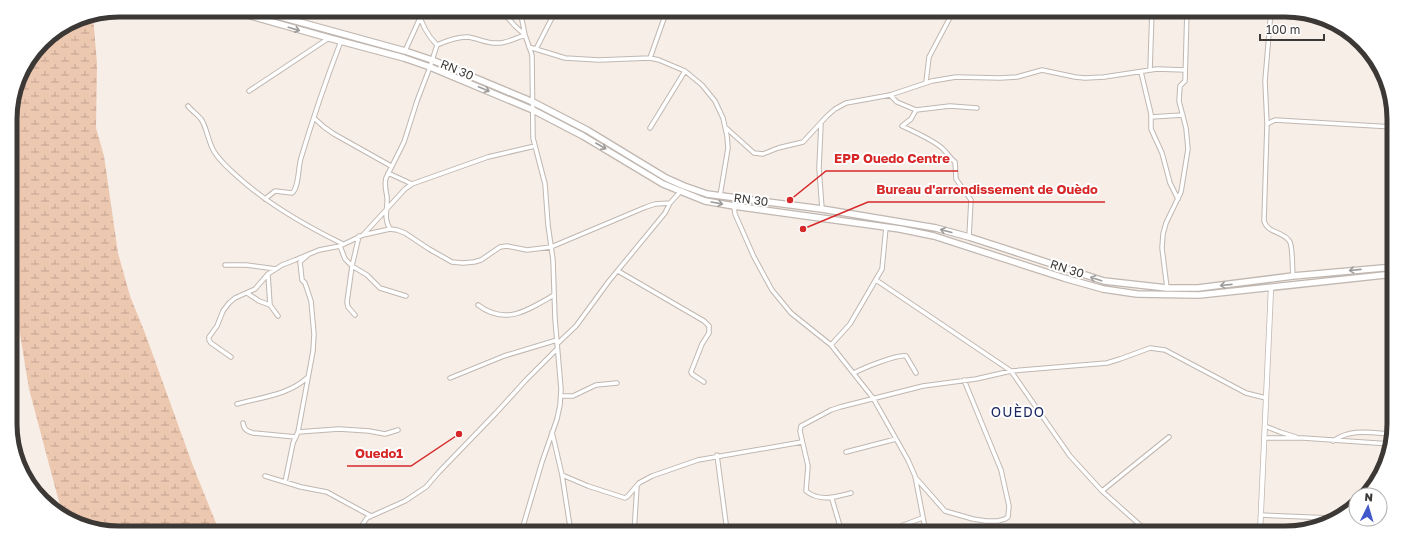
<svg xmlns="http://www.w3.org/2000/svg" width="1404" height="543" viewBox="0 0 1404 543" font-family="'Golos Text',sans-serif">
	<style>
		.wetland { fill: url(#wetland-marsh) }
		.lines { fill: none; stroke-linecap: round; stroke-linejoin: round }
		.minor-casing { stroke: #c0b7b1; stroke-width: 5.5 }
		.tertiary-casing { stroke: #c0b7b1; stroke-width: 6 }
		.primary-casing { stroke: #c0b7b1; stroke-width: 8 }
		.minor { stroke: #fff; stroke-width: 3.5 }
		.tertiary { stroke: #fff; stroke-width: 4.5 }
		.primary { stroke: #fff; stroke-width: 5.5 }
		.oneway { stroke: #9e9c9a }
		.labels { text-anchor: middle; stroke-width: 4; stroke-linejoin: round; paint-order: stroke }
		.street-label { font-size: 12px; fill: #3c3836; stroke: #fff }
		.quarter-label { font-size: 14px; letter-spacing: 1px; fill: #1b265e; stroke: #fff }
		.rim { fill: none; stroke: #3c3836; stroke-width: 5 }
		.leader { fill: none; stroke: #d62828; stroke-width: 1.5 }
		.callout-dot { fill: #d62828; stroke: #fff; stroke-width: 1.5 }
		.callout-label { font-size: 13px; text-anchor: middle; font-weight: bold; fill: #d62828; stroke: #fff; stroke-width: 4; stroke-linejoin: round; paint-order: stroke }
	</style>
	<defs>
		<pattern id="wetland-marsh" width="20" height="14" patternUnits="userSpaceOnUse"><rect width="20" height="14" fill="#edc8b0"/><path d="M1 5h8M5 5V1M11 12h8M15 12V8" fill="none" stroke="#c1a390"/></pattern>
	</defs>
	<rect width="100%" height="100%" fill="#f7eee8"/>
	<path class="wetland" d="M 93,15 L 97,64 L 96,128 L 104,156 L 118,253 L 130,296 L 145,333 L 193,466 L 220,533 L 119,533 L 84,527 L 62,513 L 29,389 L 18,322 L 16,277 L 19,250 L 17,173 L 17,86 L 21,71 L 47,37 L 77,18 Z"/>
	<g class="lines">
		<g class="minor-casing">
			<path id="minor" d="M 418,10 C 421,23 427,35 437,45
				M 520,10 L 525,35 L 532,55 L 533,138 L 545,184 L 548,225 L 553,260 L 555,319 L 561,389 L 560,405 L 557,419 L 542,462 L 521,533
				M 1271,10 L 1265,81 L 1267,124 L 1264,221 C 1268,234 1284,231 1290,242 C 1293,250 1292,267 1293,276
				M 437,45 C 446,41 457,37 467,37 C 478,38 487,44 498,43 C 507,43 516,38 525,35 L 515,26 L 501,10
				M 529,47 L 565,58 L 599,60 L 650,58 L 659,60 L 685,71 L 702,85 L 715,101 L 723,118 L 727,136 L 728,148 L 720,196
				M 536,49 L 556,10
				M 405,51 L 420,18
				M 650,58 L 667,10
				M 1150,70 L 1152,10
				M 1141,72 L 1151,114 L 1151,129 L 1162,153 L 1170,183 L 1178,199
				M 926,82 L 929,57 L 954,10
				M 249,91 L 329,38
				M 890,95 L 897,102 L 916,110 L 950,106 L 977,108
				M 188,106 C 192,111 198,115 201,119 C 207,127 208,143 215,153 C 221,162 230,170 238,177 C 269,205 306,226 343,244
				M 916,110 L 911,119 L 902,126 C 913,131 937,142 944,150 C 948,154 950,158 955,162 L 956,179 L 971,200 L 969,237
				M 1151,117 L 1183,115
				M 314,118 L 324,127 L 334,134 L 391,166
				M 821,124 L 819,168 L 822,209
				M 1267,124 L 1275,120 L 1393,127
				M 725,127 L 754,153 L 763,154 L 778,148 L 803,142 L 827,116 L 835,109 L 846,103 L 890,95 L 932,81 L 956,77 L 1000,78 L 1017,77 L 1042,70 L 1075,77 L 1085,78 L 1104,77 L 1157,69 L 1185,70
				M 650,128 L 685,71
				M 388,173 L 412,184
				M 265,199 L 275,191 L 292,193 C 299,188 298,167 301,158 C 313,118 326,80 341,41
				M 734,206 L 735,214 L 754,257 L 772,290 L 791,313 L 831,345 L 873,398 L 908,460 L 915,476 L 926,533
				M 390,229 C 383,218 388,209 387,197 C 386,190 384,185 386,178 L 404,142 L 417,101 L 430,67 L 437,45
				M 363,235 L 405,189 L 412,184 L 488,157 L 535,146
				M 340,246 L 345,259 L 352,266 L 367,275 L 380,288 L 406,296
				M 225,265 L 246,265 L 276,269
				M 618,271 L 704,321 L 709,326 L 709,333 L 702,344 L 691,372 L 692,374 L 704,382
				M 268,274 L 270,305
				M 876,280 L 1011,371 L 1070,456 L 1102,491 L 1149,533
				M 1167,288 L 1162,248 L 1163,234 L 1166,223 L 1181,192 L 1188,149 L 1186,128 L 1179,101 L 1180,86 L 1185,81 L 1187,10
				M 247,293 L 259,301 L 270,305 L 278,316
				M 478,305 C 506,326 528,310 554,295
				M 355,315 L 348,307 L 347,302 L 352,266 L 359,236
				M 557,344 L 576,326 L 609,281 L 665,213 L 670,203 L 680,192
				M 831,345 L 850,324 L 882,269 L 886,227
				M 231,357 L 211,343 L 209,340 L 209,337 L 217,326 L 223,311 L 229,303 L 235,298 L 255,289 L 268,274 L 282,265 L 295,260 L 319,250 L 340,246 L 363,235 L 390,229 L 397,230 L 405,233 L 429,249 L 452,262 L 463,263 L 474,262 L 481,260 L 500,247 L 507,246 L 527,250 L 551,247 L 646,207 L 655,204 L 670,203
				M 854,373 C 863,368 898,354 906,356 L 916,373
				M 450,378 L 504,356 L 557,340
				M 561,396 L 573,396 L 596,385 L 617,383
				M 237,404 C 262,397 289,395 308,377
				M 243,423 C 244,430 247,431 253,433 L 296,437
				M 1265,426 L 1280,432 L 1296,437
				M 298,432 L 339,429 L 369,431 L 385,434 L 398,430
				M 552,432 L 562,475 L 571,533
				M 1265,438 L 1303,438 L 1391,444
				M 1333,441 C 1352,428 1371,433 1392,434
				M 846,452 L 896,439
				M 717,455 L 727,531
				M 562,475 L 588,486 L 625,498 L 628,496 L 639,483 L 652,476 L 698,460 L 802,442
				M 265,476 L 301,487 L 327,492 L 336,497 L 371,516
				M 915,477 L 945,511 L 973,519 L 986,521 L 998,521 L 1005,519 L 1008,517 L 1009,506 L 1001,470 L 964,380
				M 285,482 L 293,443 L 298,432 L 313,351 L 314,334 L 311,301 L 305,283 L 302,280 L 300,262 L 308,255
				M 1102,491 L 1169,437
				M 851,493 C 836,497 819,502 806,491 L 808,466 L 800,431 L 801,426 L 831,410 L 840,407 L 923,386 L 976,379 L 1011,371 L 1107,363 L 1120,359 L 1150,348 L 1165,350 L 1246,393 L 1266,398
				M 832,499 L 842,533
				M 1261,515 L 1331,518
				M 361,533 L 361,527 L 367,518 L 405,501 L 426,487 L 439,472 L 496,413 L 526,380 L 557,349
				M 634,533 L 637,486
				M 883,533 L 922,518"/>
		</g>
		<g class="tertiary-casing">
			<path id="tertiary" d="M 1260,533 L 1271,288"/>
		</g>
		<g class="primary-casing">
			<path id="primary" d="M 230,10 L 329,38 L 404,58 L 430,67 L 533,110 L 583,136 L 663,184 L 705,201 L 734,206 L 900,229 L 934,236 L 1064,278 L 1103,289 L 1137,294 L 1199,295 L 1394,274
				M 256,10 L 405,51 L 432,60 L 533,102 L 587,130 L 666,178 L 684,186 L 707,194 L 822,209 L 936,228 L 969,237 L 1104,281 L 1167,288 L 1198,288 L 1293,276 L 1394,267"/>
		</g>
		<use href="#minor" class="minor"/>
		<use href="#tertiary" class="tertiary"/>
		<use href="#primary" class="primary"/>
	</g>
	<defs><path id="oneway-shaft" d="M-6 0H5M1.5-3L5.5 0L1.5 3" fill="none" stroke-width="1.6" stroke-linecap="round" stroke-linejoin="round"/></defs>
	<g class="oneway">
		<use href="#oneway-shaft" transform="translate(294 29) rotate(16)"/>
		<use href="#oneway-shaft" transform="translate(484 89) rotate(23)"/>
		<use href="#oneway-shaft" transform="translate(601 146) rotate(30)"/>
		<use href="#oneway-shaft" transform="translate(717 203) rotate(10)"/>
		<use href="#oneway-shaft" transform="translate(946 231) rotate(-165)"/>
		<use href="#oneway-shaft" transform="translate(1355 270) rotate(174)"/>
		<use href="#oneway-shaft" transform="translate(1096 279) rotate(-162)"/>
		<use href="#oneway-shaft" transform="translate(1226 285) rotate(174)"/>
	</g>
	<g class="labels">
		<g class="street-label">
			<text transform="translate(457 70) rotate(23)" y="4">RN 30</text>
			<text transform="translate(751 200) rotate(7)" y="4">RN 30</text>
			<text transform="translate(1067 269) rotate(18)" y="4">RN 30</text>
		</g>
		<g class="quarter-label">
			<text x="1018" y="417">OUÈDO</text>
		</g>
	</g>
	<path d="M0 0H1404V543H0ZM119 17H1285A102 102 0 0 1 1387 119V424A102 102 0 0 1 1285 526H119A102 102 0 0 1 17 424V119A102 102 0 0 1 119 17Z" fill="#fff" fill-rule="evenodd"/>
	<path class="rim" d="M119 17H1285A102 102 0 0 1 1387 119V424A102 102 0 0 1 1285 526H119A102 102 0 0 1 17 424V119A102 102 0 0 1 119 17Z"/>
	<path class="leader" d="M790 200L826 171H958M803 229L868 202H1105M459 434L411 466H347"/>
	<g class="callout-dot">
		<circle cx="790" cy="200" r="4"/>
		<circle cx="803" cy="229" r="4"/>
		<circle cx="459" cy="434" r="4"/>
	</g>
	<g class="callout-label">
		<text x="892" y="163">EPP Ouedo Centre</text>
		<text x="987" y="194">Bureau d'arrondissement de Ouèdo</text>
		<text x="379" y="458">Ouedo1</text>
	</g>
	<g transform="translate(1368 507) rotate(5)"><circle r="19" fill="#ffffff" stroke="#b1afaf"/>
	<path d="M0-3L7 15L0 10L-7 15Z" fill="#4257ca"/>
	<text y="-6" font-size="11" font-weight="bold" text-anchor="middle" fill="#3c3836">N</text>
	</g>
	<path d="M1260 34v6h64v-6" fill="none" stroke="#3c3836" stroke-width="2"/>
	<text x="1266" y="34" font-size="12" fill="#3c3836" stroke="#ffffff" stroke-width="3" paint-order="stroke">100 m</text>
</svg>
